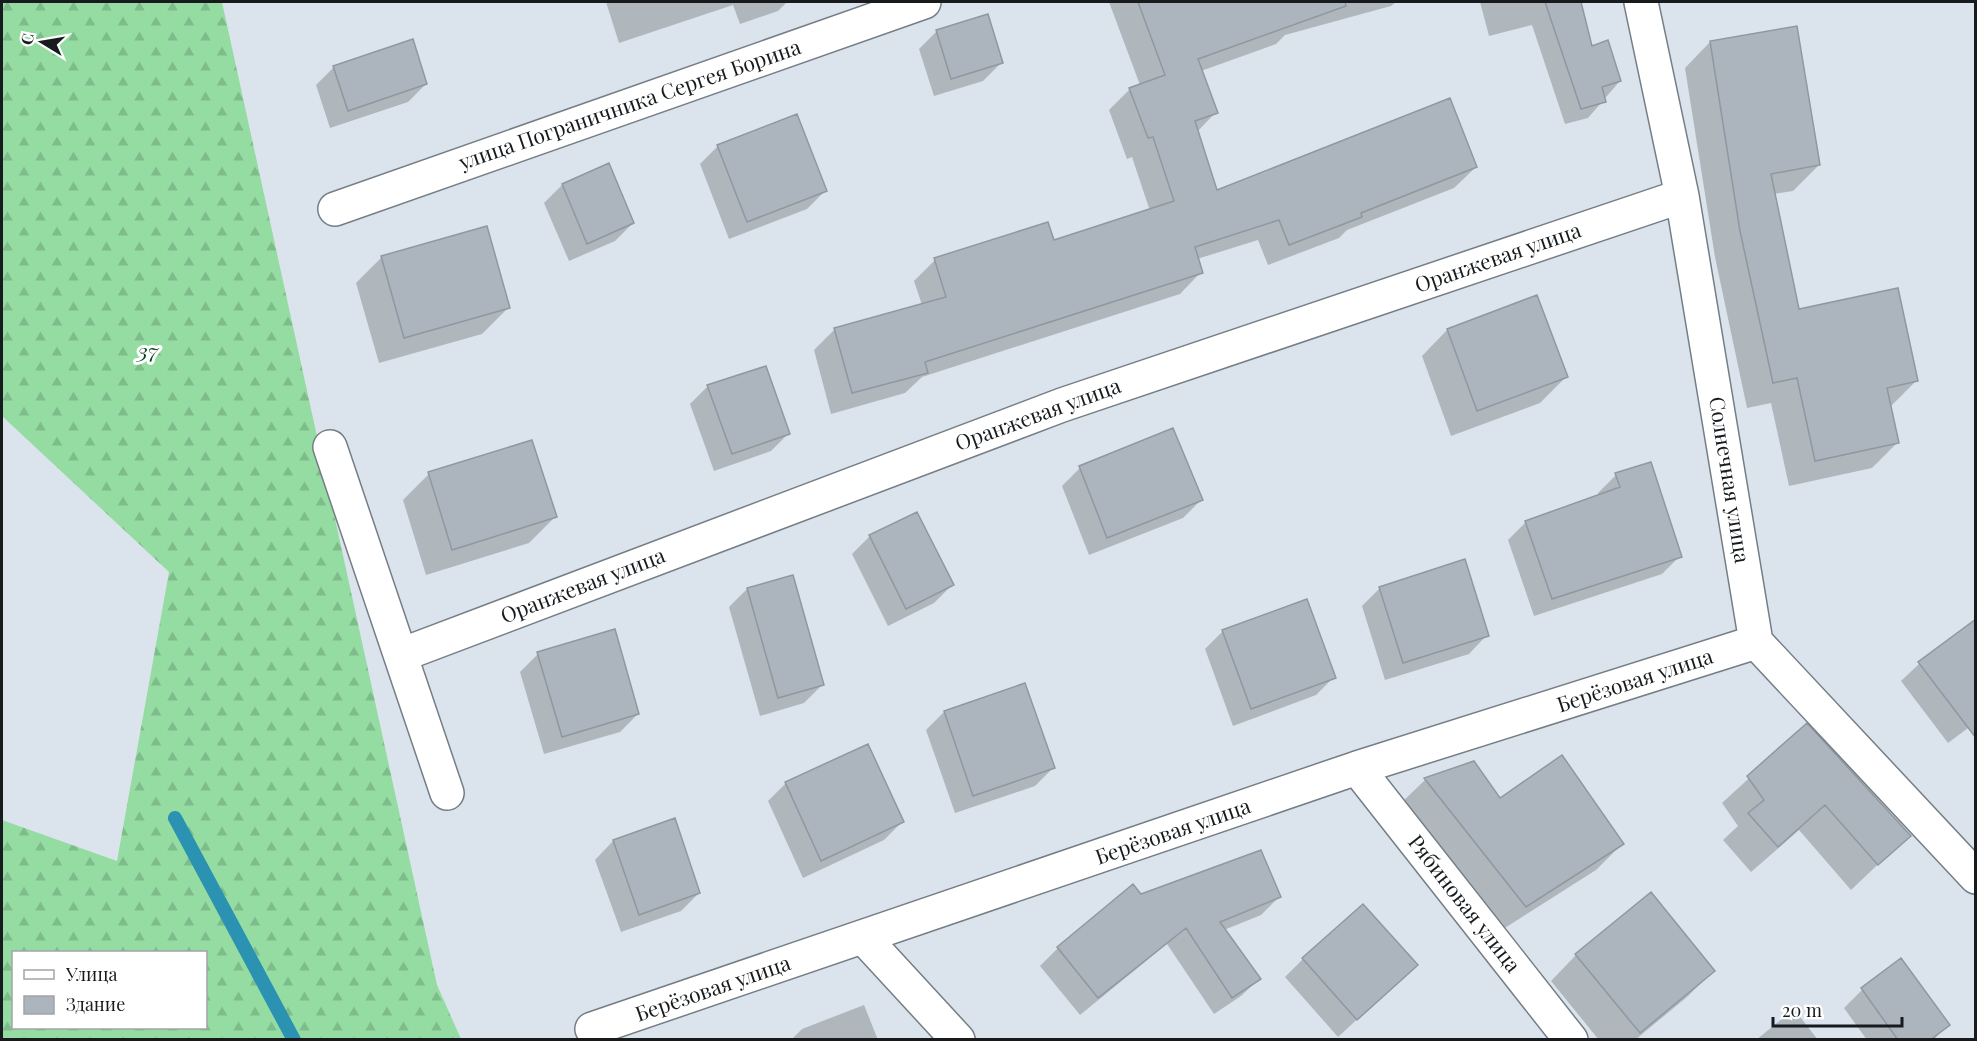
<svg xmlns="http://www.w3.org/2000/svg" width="1977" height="1041" viewBox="0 0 1977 1041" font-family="'Playfair Display',serif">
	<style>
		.forest { fill: url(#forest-firs); fill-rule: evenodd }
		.shadow { fill: #0003 }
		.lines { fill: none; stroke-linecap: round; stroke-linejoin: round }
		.stream { stroke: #2b92b1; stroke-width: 14 }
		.building { fill: #acb5bd; stroke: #8f989f; stroke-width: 1.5 }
		.minor-casing { stroke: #757e85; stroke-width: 36 }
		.minor { stroke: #fff; stroke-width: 33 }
		.labels { text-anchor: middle; stroke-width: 6; stroke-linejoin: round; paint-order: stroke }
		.street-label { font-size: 21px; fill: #171b1d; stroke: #fff }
		.park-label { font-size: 21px; font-style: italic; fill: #004319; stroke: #fff }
	</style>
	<defs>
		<pattern id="forest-firs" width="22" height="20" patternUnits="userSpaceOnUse" patternTransform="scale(1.5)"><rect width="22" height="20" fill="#94dca2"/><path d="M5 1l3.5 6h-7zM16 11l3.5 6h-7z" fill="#7fbc8b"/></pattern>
	</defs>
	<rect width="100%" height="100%" fill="#dbe4ec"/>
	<path class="forest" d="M 2,2 L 222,2 L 437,985 L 461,1039 L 2,1039 L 2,820 L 117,861 L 169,572 L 2,416 ZM 14,952 L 206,952 L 206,1028 L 14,1028 Z"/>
	<path class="shadow" d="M 606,2 L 787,2 L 778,11 L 740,24 L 733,5 L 619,43 Z
		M 1109,2 L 1396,2 L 1391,6 L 1285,35 L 1276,44 L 1201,71 L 1216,112 L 1197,132 L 1216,192 L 1476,167 L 1454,188 L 1347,230 L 1339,238 L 1268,265 L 1258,240 L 1197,259 L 1201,272 L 1180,294 L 922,377 L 905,393 L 831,414 L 814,350 L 835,329 L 922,305 L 914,281 L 935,260 L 1053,242 L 1150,211 L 1132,157 L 1127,159 L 1109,110 L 1130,89 L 1140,85 Z
		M 1480,2 L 1580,2 L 1591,48 L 1620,81 L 1588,118 L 1565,124 L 1532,25 L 1489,36 Z
		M 937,31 L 1001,63 L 983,81 L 934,96 L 919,49 Z
		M 1710,42 L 1819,165 L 1793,191 L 1774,194 L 1798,311 L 1916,381 L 1890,407 L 1898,442 L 1872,468 L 1789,486 L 1771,403 L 1747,408 L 1715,257 L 1685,68 Z
		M 334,67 L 426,84 L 408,102 L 330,128 L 316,85 Z
		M 718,146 L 825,191 L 807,209 L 729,239 L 700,164 Z
		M 608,165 L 633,223 L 615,241 L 569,261 L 544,203 L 562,185 Z
		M 382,257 L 508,308 L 482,334 L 379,363 L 356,283 Z
		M 1447,330 L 1566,377 L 1540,403 L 1451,436 L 1422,356 Z
		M 708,386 L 789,433 L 771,451 L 714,471 L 690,404 Z
		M 1080,468 L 1201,500 L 1183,518 L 1089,555 L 1062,486 Z
		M 429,474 L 555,517 L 529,543 L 426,575 L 403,500 Z
		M 1616,475 L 1680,556 L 1662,574 L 1534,616 L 1508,540 L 1526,522 L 1599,496 L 1598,493 Z
		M 870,536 L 952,585 L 934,603 L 888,626 L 852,554 Z
		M 1380,588 L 1487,635 L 1469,654 L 1385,680 L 1362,606 Z
		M 747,589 L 822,685 L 804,703 L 760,716 L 729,607 Z
		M 1973,623 L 1976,722 L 1948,743 L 1901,681 L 1919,664 Z
		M 1223,631 L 1334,677 L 1316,695 L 1233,726 L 1205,649 Z
		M 538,654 L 638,714 L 620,732 L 544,754 L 520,672 Z
		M 944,712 L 1053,768 L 1035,786 L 955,813 L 926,730 Z
		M 1806,726 L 1909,835 L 1851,890 L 1799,830 L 1751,872 L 1723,840 L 1738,826 L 1722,803 Z
		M 1473,762 L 1499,800 L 1622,844 L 1596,870 L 1500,931 L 1399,805 L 1425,780 Z
		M 786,783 L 902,822 L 884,840 L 803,878 L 768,801 Z
		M 674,820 L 699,893 L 681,911 L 621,932 L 595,860 L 613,841 Z
		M 1140,895 L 1279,897 L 1261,915 L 1224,930 L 1259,979 L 1241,996 L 1214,1014 L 1167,944 L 1080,1015 L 1040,966 L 1058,948 Z
		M 1576,955 L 1713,971 L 1687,997 L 1635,1040 L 1599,1040 L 1551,981 Z
		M 1303,959 L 1416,965 L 1338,1037 L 1285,977 Z
		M 1901,961 L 1948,1025 L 1933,1040 L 1867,1040 L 1844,1008 L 1862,990 Z
		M 864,1005 L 878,1040 L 791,1040 L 802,1029 Z
		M 1794,1009 L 1818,1040 L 1756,1040 Z"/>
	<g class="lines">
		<path class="stream" d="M 175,818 L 294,1040"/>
	</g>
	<path class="building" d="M 1138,2 L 1345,2 L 1346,6 L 1198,59 L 1218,113 L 1195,121 L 1217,190 L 1450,98 L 1477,167 L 1361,213 L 1362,217 L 1289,245 L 1279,220 L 1195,247 L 1203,273 L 925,362 L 928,373 L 852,393 L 834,328 L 946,297 L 934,258 L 1048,222 L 1054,240 L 1174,201 L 1153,137 L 1148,138 L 1129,88 L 1165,75 Z
		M 1545,2 L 1581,2 L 1592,46 L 1608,40 L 1621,81 L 1602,87 L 1606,102 L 1581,109 Z
		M 988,14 L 1003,63 L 951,79 L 936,30 Z
		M 1797,26 L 1820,165 L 1771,174 L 1799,309 L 1898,288 L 1918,381 L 1887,388 L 1899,443 L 1815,461 L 1797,378 L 1773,383 L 1740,231 L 1710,41 Z
		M 413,39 L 427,84 L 348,111 L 333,66 Z
		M 797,114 L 827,191 L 747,222 L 717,145 Z
		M 609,163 L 634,223 L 587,244 L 562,184 Z
		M 487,226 L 510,308 L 404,338 L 381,256 Z
		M 1537,295 L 1568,377 L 1477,411 L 1447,329 Z
		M 766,366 L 790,434 L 732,454 L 707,385 Z
		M 1173,428 L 1203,500 L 1107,538 L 1079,466 Z
		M 532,440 L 557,517 L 452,550 L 428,472 Z
		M 1651,462 L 1682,557 L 1552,599 L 1525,521 L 1620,487 L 1615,473 Z
		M 917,512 L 954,585 L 906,609 L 869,535 Z
		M 1465,559 L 1489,636 L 1403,663 L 1379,587 Z
		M 793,575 L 824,685 L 778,698 L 747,588 Z
		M 1307,599 L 1336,678 L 1251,709 L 1222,630 Z
		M 1976,619 L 1976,738 L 1918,662 Z
		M 615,629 L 639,714 L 562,737 L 537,652 Z
		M 1025,683 L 1055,768 L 973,796 L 944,711 Z
		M 1807,723 L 1911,836 L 1878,865 L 1825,805 L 1778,847 L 1748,813 L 1764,800 L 1747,776 Z
		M 868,744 L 904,822 L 821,861 L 785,782 Z
		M 1562,755 L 1624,844 L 1526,907 L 1424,778 L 1474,761 L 1500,798 Z
		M 675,818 L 700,893 L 639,915 L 613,840 Z
		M 1261,850 L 1281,897 L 1220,922 L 1261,979 L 1232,998 L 1186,928 L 1098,998 L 1057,947 L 1133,884 L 1141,894 Z
		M 1651,892 L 1715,971 L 1640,1033 L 1575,954 Z
		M 1363,904 L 1418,965 L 1357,1020 L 1302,958 Z
		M 1901,958 L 1950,1025 L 1930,1040 L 1898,1040 L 1861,988 Z"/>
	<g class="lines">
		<g class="minor-casing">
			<path id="minor" d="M 1641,2 L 1682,196 L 1756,642 L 1976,877
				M 335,209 L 924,2
				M 330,447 L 447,793
				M 401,655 L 1062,405 L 1682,196
				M 1357,768 L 1571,1040
				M 864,938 L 958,1040
				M 592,1029 L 1357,768 L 1756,642"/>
		</g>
		<use href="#minor" class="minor"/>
	</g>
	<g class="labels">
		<g class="street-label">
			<text transform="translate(630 105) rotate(-19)" y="7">улица Пограничника Сергея Борина</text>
			<text transform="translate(1498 258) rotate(-19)" y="7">Оранжевая улица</text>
			<text transform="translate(1038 415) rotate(-20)" y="7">Оранжевая улица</text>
			<text transform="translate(1729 480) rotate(81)" y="7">Солнечная улица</text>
			<text transform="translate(583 586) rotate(-21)" y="7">Оранжевая улица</text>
			<text transform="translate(1635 681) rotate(-18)" y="7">Берёзовая улица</text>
			<text transform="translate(1173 832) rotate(-19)" y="7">Берёзовая улица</text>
			<text transform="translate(1464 904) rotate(52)" y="7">Рябиновая улица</text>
			<text transform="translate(713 989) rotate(-19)" y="7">Берёзовая улица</text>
		</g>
		<g class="park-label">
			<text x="148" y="359">37</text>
		</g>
	</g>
	<rect width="1977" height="1041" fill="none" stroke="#171b1d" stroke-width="6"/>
	<rect x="12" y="951" width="195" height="78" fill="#ffffff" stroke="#a2a4a5" stroke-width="1.5"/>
	<rect x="24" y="970" width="30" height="9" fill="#ffffff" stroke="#a2a4a5" stroke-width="1.5"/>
	<text x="66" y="981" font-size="18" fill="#171b1d">Улица</text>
	<rect x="24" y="996" width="30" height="18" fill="#acb5bd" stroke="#a2a4a5" stroke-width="1.5"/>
	<text x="66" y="1011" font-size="18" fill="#171b1d">Здание</text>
	<g transform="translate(42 42) rotate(281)" stroke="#ffffff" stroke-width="4.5" paint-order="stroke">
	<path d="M0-4.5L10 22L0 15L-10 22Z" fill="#171b1d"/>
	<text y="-9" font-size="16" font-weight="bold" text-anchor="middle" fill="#171b1d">С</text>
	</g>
	<path d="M1773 1017v9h129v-9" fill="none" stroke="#171b1d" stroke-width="3"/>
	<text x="1782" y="1017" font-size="18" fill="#171b1d" stroke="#ffffff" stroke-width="4.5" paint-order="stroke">20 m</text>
</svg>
